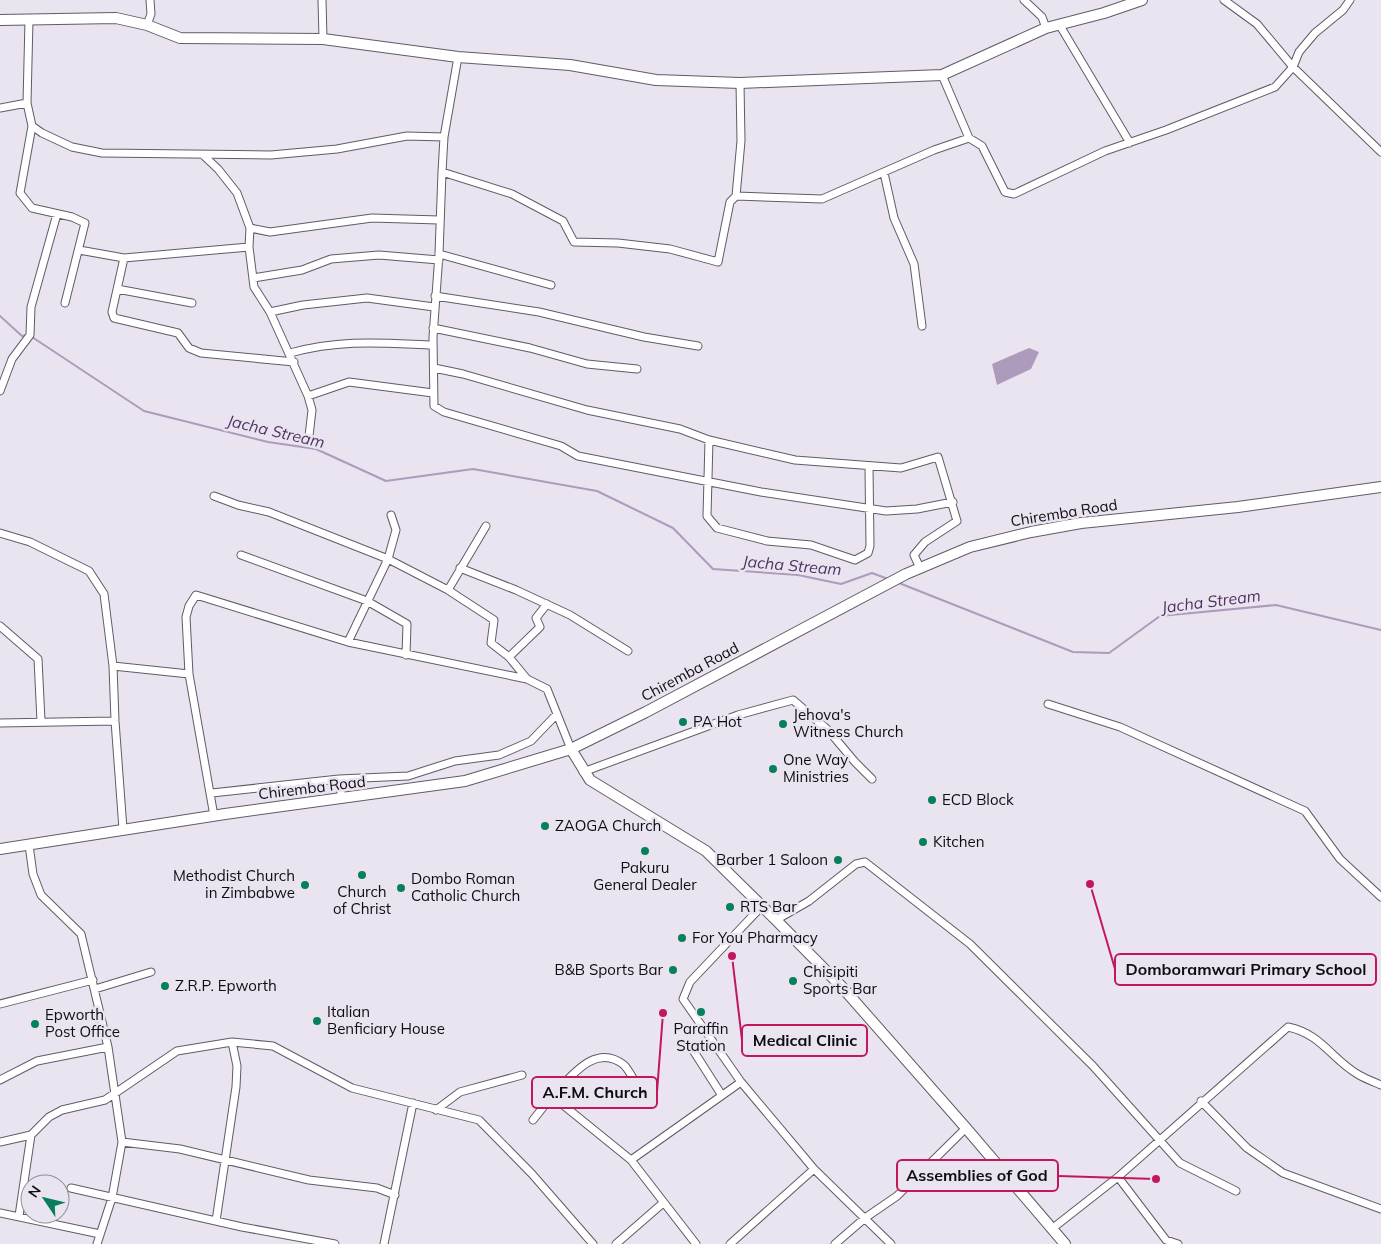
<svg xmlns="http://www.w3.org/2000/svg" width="1381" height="1244" viewBox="0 0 1381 1244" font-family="Mulish,sans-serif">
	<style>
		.water { fill: #ad9bbc }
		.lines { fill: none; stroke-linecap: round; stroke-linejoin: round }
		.stream { stroke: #ad9bbc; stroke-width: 2 }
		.street-casing { stroke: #615b66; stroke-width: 9 }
		.secondary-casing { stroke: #615b66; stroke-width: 12 }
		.street { stroke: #fff; stroke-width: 7 }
		.secondary { stroke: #fff; stroke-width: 10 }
		.poi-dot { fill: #077f5d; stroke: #eae3f0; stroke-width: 2 }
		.labels { text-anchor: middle; stroke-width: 5; stroke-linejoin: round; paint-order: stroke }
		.street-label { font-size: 15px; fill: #0f0d11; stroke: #eae3f0 }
		.poi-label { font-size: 15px; fill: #0f0d11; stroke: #eae3f0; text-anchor: start }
		.water-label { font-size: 16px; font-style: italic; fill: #4e3461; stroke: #eae3f0 }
		.leader { fill: none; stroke: #c2185b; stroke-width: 2 }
		.callout-dot { fill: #c2185b; stroke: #eae3f0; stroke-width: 2 }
		.callout { fill: #eae3f0; stroke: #c2185b; stroke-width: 2 }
		.callout-label { font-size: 16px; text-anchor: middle; font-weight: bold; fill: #0f0d11 }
	</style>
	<rect width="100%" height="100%" fill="#eae3f0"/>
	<path class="water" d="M 1029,348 L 1039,352 L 1031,369 L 997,385 L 992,364 Z"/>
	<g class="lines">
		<path class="stream" d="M 0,316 L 22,336 L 27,335
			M 32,337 L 144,411 L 268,442 L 316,449 L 386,481 L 473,469 L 597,491 L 673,528 L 713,569 L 798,575 L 841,584 L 872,573 L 888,579
			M 899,583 L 1073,652 L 1109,653 L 1160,616 L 1276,605 L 1381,630"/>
		<g class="street-casing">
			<path id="street" d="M 322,0 L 323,39
				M 1024,0 L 1042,17 L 1046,28
				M 1224,0 L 1257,24 L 1293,67 L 1381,152
				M 1059,24 L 1130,143
				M 147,25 L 151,14 L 150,0
				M 458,57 L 444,137 L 442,172 L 439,254 L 433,337 L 434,406 L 444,412 L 561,446 L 578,456 L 761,492 L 886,511 L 917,509 L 953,502
				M 942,75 L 969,138 L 982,146 L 1005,192 L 1014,194 L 1105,151 L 1166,130 L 1275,87 L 1293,67 L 1299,52 L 1315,33 L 1343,10 L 1350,0
				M 27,103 L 32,126 L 42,133 L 72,147 L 102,153 L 271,155 L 337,149 L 407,136 L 444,137
				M 0,108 L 27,103 L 29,20
				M 32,126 L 20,193 L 32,208 L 72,217 L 85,223 L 65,303
				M 203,155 L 218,169 L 237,193 L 250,228 L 249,247 L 254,287 L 270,312 L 308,396 L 312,410 L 309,436
				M 442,172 L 512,194 L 563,221 L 574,242 L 618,243 L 670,249 L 718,262 L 730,202 L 736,196 L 741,141 L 740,83
				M 884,173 L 894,218 L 914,264 L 922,326
				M 736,196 L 822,199 L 934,150 L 969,138
				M 250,228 L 270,232 L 372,218 L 439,220
				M 79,250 L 124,258 L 249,247
				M 439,254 L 551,285
				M 124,258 L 112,312 L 114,318 L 178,333 L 189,348 L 201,353 L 294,362
				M 253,278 L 302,270 L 331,259 L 379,255 L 439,260
				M 117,289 L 192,303
				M 435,296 L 539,312 L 644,337 L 698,346
				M 270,312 L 303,305 L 367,298 L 434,307
				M 433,328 L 530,348 L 587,364 L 637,369
				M 290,353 C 342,339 380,343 433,345
				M 434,368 L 463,374 L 587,410 L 680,429 L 709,440 L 795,460 L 901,468 L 938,457 L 957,521 L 925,542 L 914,555 L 920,568
				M 0,391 L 12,359 L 30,335 L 31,307 L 57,214
				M 308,396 L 349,382 L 433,393
				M 709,440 L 707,516 L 717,528 L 767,541 L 811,545 L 855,560 L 868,553 L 870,546 L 869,467
				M 214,496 L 238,505 L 269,512 L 388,559 L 448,590 L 494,620 L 491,643 L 509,657 L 527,679
				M 0,533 L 30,542 L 89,571 L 104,594 L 113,666 L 115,721 L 123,829
				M 241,555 L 367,601 L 407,624 L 406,655
				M 460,568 L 516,590 L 570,615 L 628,651
				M 448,590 L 486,526
				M 0,626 L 38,659 L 41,721
				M 348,642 L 388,559 L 396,530 L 391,515
				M 509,657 L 540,627 L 536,618 L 547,604
				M 113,666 L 189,674
				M 1048,704 L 1120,727 L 1305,811 L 1340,859 L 1381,897
				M 0,723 L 115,721
				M 583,772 L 738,715 L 793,700 L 828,730 L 855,762 L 872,779
				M 339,779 L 342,799
				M 212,793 L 339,779 L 408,776 L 455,761 L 499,755 L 531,741 L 557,714
				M 214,816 L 189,674 L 186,617 L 189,606 L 196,595 L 348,642 L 527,679 L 547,689 L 571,749
				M 29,845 L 33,874 L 41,895 L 81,934 L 108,1047 L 122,1142 L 112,1198 L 97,1244
				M 762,906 L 690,982 L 683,999 L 741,1082 L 814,1169 L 891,1244
				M 776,920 L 809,901 L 856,864 L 865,862 L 970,944 L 1093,1066 L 1180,1163 L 1236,1191
				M 95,989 L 151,972
				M 0,1004 L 93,980
				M 691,1047 L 721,1094
				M 0,1080 L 37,1061 L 108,1047
				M 637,1085 C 633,1079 629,1070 624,1065 C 595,1042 571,1077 552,1096 L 631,1160 L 696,1244
				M 1201,1101 L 1247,1148 L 1283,1173 L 1381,1209
				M 436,1110 L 460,1092 L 522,1075
				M 533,1120 L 552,1096
				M 0,1142 L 31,1135 L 49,1117 L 62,1110 L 105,1100 L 177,1051 L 232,1042 L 273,1046 L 352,1088 L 479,1120 L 532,1174 L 593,1244
				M 122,1142 L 180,1149 L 309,1180 L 377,1188 L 395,1195
				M 631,1160 L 741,1082
				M 1118,1177 L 1166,1240 L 1178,1244
				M 71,1188 L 242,1227 L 335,1244
				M 0,1213 L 100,1234
				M 19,1216 L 31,1135
				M 216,1221 L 236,1087 L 237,1066 L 232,1042
				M 1053,1228 L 1118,1177 L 1288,1027 C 1322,1034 1332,1060 1359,1075 C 1366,1079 1374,1082 1381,1085
				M 384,1244 L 413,1103
				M 616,1244 L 663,1203
				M 730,1244 L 814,1169
				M 835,1244 L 865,1218 L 897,1196 L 966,1128"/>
		</g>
		<g class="secondary-casing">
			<path id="secondary" d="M 0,20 L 116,18 L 147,25 L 180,38 L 323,39 L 458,57 L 570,65 L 656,80 L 740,83 L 942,75 L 1046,28 L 1104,13 L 1142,0
				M 571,749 L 590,780 L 706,851 L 776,920 L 842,987 L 966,1128 L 1065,1244
				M 0,849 L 225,814 L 465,781 L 571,749 L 646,712 L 906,574 L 970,547 L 1031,532 L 1081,523 L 1238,507 L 1381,487"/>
		</g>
		<use href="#street" class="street"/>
		<use href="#secondary" class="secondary"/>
	</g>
	<g class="poi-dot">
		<circle cx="683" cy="722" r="5"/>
		<circle cx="783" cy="724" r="5"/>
		<circle cx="773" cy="769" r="5"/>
		<circle cx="932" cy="800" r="5"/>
		<circle cx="545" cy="826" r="5"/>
		<circle cx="923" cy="842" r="5"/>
		<circle cx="645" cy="851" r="5"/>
		<circle cx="838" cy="860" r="5"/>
		<circle cx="362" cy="875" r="5"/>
		<circle cx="305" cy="885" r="5"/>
		<circle cx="401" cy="888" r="5"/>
		<circle cx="730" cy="907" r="5"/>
		<circle cx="682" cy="938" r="5"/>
		<circle cx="673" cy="970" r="5"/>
		<circle cx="793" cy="981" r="5"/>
		<circle cx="165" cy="986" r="5"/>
		<circle cx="701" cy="1012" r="5"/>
		<circle cx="317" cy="1021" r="5"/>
		<circle cx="35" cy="1024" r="5"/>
	</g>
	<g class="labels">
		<g class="street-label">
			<text transform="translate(1064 513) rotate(-9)" y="5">Chiremba Road</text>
			<text transform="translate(690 672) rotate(-28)" y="5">Chiremba Road</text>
			<text transform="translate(312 788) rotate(-7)" y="5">Chiremba Road</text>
		</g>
		<g class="poi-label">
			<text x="793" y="720">Jehova's<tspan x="793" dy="17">Witness Church</tspan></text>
			<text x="693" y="727">PA Hot</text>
			<text x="783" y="765">One Way<tspan x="783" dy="17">Ministries</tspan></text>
			<text x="942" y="805">ECD Block</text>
			<text x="555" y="831">ZAOGA Church</text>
			<text x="933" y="847">Kitchen</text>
			<text x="828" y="865" text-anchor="end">Barber 1 Saloon</text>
			<text x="645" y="873" text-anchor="middle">Pakuru<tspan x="645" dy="17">General Dealer</tspan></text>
			<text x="295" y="881" text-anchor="end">Methodist Church<tspan x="295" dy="17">in Zimbabwe</tspan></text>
			<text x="411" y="884">Dombo Roman<tspan x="411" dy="17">Catholic Church</tspan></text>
			<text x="362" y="897" text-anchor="middle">Church<tspan x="362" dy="17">of Christ</tspan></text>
			<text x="740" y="912">RTS Bar</text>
			<text x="692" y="943">For You Pharmacy</text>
			<text x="663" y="975" text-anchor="end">B&amp;B Sports Bar</text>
			<text x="803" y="977">Chisipiti<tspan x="803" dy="17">Sports Bar</tspan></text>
			<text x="175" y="991">Z.R.P. Epworth</text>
			<text x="327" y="1017">Italian<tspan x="327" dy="17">Benficiary House</tspan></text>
			<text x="45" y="1020">Epworth<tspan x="45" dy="17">Post Office</tspan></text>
			<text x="701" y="1034" text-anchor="middle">Paraffin<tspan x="701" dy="17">Station</tspan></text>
		</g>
		<g class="water-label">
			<text transform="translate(276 431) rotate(13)" y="6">Jacha Stream</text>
			<text transform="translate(792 565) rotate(5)" y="6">Jacha Stream</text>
			<text transform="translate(1211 601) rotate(-7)" y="6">Jacha Stream</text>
		</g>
	</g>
	<path class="leader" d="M1090 884L1115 969M732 956L742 1040M663 1013L657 1092M1156 1179L1058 1176"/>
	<g class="callout-dot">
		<circle cx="1090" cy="884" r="5"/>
		<circle cx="732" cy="956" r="5"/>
		<circle cx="663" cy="1013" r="5"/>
		<circle cx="1156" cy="1179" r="5"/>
	</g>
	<g class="callout">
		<rect x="1115" y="954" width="261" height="31" rx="5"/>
		<rect x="742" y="1025" width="125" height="31" rx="5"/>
		<rect x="532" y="1077" width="125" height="31" rx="5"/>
		<rect x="897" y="1160" width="161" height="31" rx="5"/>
	</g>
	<g class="callout-label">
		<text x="1246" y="975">Domboramwari Primary School</text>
		<text x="805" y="1046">Medical Clinic</text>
		<text x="595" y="1098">A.F.M. Church</text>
		<text x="977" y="1181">Assemblies of God</text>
	</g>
	<g transform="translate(45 1199) rotate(305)"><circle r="24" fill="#eae3f0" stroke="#928d97"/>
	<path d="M0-4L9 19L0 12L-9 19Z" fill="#077f5d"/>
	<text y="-8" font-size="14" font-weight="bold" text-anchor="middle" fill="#0f0d11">N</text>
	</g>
</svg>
